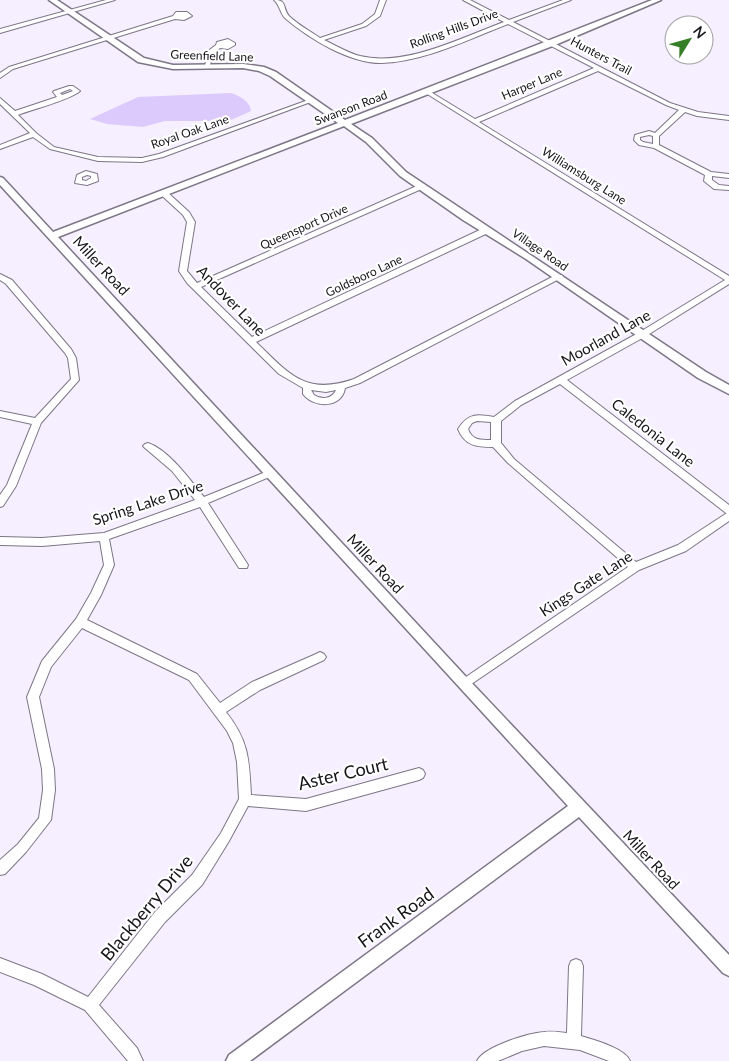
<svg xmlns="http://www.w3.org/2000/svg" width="729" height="1061" viewBox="0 0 729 1061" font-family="Lato,sans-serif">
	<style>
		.water { fill: #ddcafc }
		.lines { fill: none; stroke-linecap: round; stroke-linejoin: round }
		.minor-casing { stroke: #7c7687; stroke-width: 2 }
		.tertiary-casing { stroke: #7c7687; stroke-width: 3 }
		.minor { fill: #fff; fill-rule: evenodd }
		.tertiary { fill: #fff; fill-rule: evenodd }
		.labels { text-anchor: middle; stroke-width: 4.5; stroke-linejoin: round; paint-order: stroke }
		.far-street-label { font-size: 12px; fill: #17141b; stroke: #fff }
		.street-label { font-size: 15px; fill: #17141b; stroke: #fff }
		.near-street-label { font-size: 18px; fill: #17141b; stroke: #fff }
	</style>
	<rect width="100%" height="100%" fill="#f5efff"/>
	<path class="water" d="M 231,93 C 240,96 250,101 251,111 L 229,121 L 165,121 L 143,127 L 107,124 L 90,119 L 138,97 Z"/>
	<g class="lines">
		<g class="minor-casing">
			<path id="minor" d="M 106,0 L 115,0 L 0,33 L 0,29 Z
				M 274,0 C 288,0 282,8 289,16 C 297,24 310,31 320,38 L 362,24 L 375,14 L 380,0 L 386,0 L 380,16 L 366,26 L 324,40 C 335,45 348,53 360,56 C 406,67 460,38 504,22 L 463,0 L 470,0 L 509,20 L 563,0 L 571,0 L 513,22 L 670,103 L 698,112 L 729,116 L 729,120 L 697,116 L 685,112 L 659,136 L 659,145 L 711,172 L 729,174 L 729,178 L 712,176 L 712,180 L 719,185 L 729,186 L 729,190 L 714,189 L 704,181 L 705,175 L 654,148 L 639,145 L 634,140 L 635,135 L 649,131 L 655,133 L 679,110 L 666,105 L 598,71 L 479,122 L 729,276 L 729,284 L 646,336 L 567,380 L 729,505 L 729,521 L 686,551 L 639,570 L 464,689 L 460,687 L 458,684 L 460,681 L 628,567 L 508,463 L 493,447 C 477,447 465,446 458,429 C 468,413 477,414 494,417 L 515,401 L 640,332 L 725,280 L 424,92 L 429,91 L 475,119 L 594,68 L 508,24 C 469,39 424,62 381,63 C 349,63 310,39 286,19 C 280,14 280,5 274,0 ZM 649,135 L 653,136 L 653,144 L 643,142 L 640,140 L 640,137 ZM 560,384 L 726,513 L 727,513 L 678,545 L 636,562 L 514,459 L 501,443 L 501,421 L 521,405 ZM 477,421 L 491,422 L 491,440 C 480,440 472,440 468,429 L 472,423 Z
				M 176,12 L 187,12 L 192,16 L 184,20 L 175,19 L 13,69 L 0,78 L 0,73 L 9,67 L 173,16 Z
				M 228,39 L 235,43 L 235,45 L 228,49 L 220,48 L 213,53 L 210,65 L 205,66 L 208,51 L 216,45 L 217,42 Z
				M 69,86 L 73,86 L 80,91 C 70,100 33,109 18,115 L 36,133 L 54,147 L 98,157 L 142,158 L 159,154 L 311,99 L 316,100 L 163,157 L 142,162 L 98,161 L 50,149 L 33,137 L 0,149 L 0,145 L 30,133 L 0,104 L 0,98 L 15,111 L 57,97 L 53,92 L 54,91 ZM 70,89 L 73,91 L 62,95 L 60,93 Z
				M 86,171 L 97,174 L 98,181 L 87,185 L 75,183 L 77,175 ZM 87,175 L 91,176 L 91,178 L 86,181 L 82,180 L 82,177 Z
				M 419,185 L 426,187 L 201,287 L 252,337 L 484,228 L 490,228 L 490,232 L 256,342 C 289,374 305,396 354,379 L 556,275 L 562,275 L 563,277 L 360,383 L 345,388 C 342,409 313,408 303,394 L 303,388 L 279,374 L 187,283 L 179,271 L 187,222 L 183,215 L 159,193 L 166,191 L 189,212 L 195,222 L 187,271 L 197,283 ZM 311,390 L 326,392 L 336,390 C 332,399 322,400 314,395 Z
				M 0,274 L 12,280 L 71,349 L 76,358 L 79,380 L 41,423 L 16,486 L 3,506 L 0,507 L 0,495 L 7,485 L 32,424 L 0,417 L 0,411 L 35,418 L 71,379 L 68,358 L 65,353 L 6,284 L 0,280 Z
				M 148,443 C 169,450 190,480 204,497 L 268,471 L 274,471 L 276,473 L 274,475 L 208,503 L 248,565 L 247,568 L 239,568 L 200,507 L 109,539 L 114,565 L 101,595 L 87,620 L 197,674 L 220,703 L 252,682 L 316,654 L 320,652 L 324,654 L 326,657 L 324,660 L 260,690 L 226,712 C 249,741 249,759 251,795 L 306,799 L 419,768 L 423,770 L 425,774 L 423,778 L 419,780 L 306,811 L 248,806 L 229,841 L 202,885 L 165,922 L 99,1005 L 137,1048 L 143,1061 L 128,1061 L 85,1010 L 34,985 L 0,972 L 0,958 L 42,974 L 88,997 L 155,912 L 192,875 L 221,833 L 239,799 L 237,762 L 233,743 L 227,731 L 189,680 L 82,628 L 51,667 L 39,697 L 54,769 L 55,790 L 51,820 L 26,852 L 5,874 L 0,875 L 0,860 L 18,844 L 39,818 L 43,790 L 42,769 L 27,697 L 42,661 L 76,619 L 91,593 L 104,565 L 100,541 L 42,546 L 0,545 L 0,537 L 42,538 L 104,533 L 195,500 L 172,471 L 145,448 L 143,446 L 145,444 Z
				M 576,959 L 581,961 L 583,966 L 581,1036 C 594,1040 625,1048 630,1061 L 609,1061 L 580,1050 L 544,1046 L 522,1051 L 498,1061 L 477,1061 C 483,1047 528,1033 544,1032 C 551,1031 559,1032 567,1033 L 569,966 L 571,961 Z"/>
		</g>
		<g class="tertiary-casing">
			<path id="tertiary" d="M 49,0 L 57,0 L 144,58 L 173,65 L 243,64 L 264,67 L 276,72 L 345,120 L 652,0 L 661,0 L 555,45 L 351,124 L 372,138 L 406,172 L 706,372 L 729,385 L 729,394 L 698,378 L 526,259 L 463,220 L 400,176 L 366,142 L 344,126 L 58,237 L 469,680 L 729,955 L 729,976 L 723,973 L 579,817 L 250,1061 L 226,1061 L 229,1055 L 568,806 L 0,185 L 0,177 L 3,178 L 53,232 L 338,123 L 270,76 L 259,71 L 243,68 L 173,69 L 138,62 Z"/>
		</g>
		<use href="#minor" class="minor"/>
		<use href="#tertiary" class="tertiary"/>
	</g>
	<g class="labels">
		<g class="far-street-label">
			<text transform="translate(454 29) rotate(-20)" y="4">Rolling Hills Drive</text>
			<text transform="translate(212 56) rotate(2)" y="4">Greenfield Lane</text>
			<text transform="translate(601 56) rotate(28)" y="4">Hunters Trail</text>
			<text transform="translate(532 84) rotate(-23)" y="4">Harper Lane</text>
			<text transform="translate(351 108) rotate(-21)" y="4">Swanson Road</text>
			<text transform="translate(190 132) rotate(-19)" y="4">Royal Oak Lane</text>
			<text transform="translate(584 176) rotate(32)" y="4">Williamsburg Lane</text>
			<text transform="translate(304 227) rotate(-24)" y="4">Queensport Drive</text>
			<text transform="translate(540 250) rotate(34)" y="4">Village Road</text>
			<text transform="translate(364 276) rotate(-25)" y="4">Goldsboro Lane</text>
		</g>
		<g class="street-label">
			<text transform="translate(101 266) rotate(47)" y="5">Miller Road</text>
			<text transform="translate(231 301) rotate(46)" y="5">Andover Lane</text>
			<text transform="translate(606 338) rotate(-29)" y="5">Moorland Lane</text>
			<text transform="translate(653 433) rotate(38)" y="5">Caledonia Lane</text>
			<text transform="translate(148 503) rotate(-18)" y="5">Spring Lake Drive</text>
			<text transform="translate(375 564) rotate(47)" y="5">Miller Road</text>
			<text transform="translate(586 584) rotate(-33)" y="5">Kings Gate Lane</text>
			<text transform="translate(651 860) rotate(47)" y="5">Miller Road</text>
		</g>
		<g class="near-street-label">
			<text transform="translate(343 774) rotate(-13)" y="6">Aster Court</text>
			<text transform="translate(147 908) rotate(-50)" y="6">Blackberry Drive</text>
			<text transform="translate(396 918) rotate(-36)" y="6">Frank Road</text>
		</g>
	</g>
	<g transform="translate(689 40) rotate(53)"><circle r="24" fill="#ffffff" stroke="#a2a1a4"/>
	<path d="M0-4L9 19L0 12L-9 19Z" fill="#357f26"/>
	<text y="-8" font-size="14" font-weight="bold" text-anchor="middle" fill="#17141b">N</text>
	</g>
</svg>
